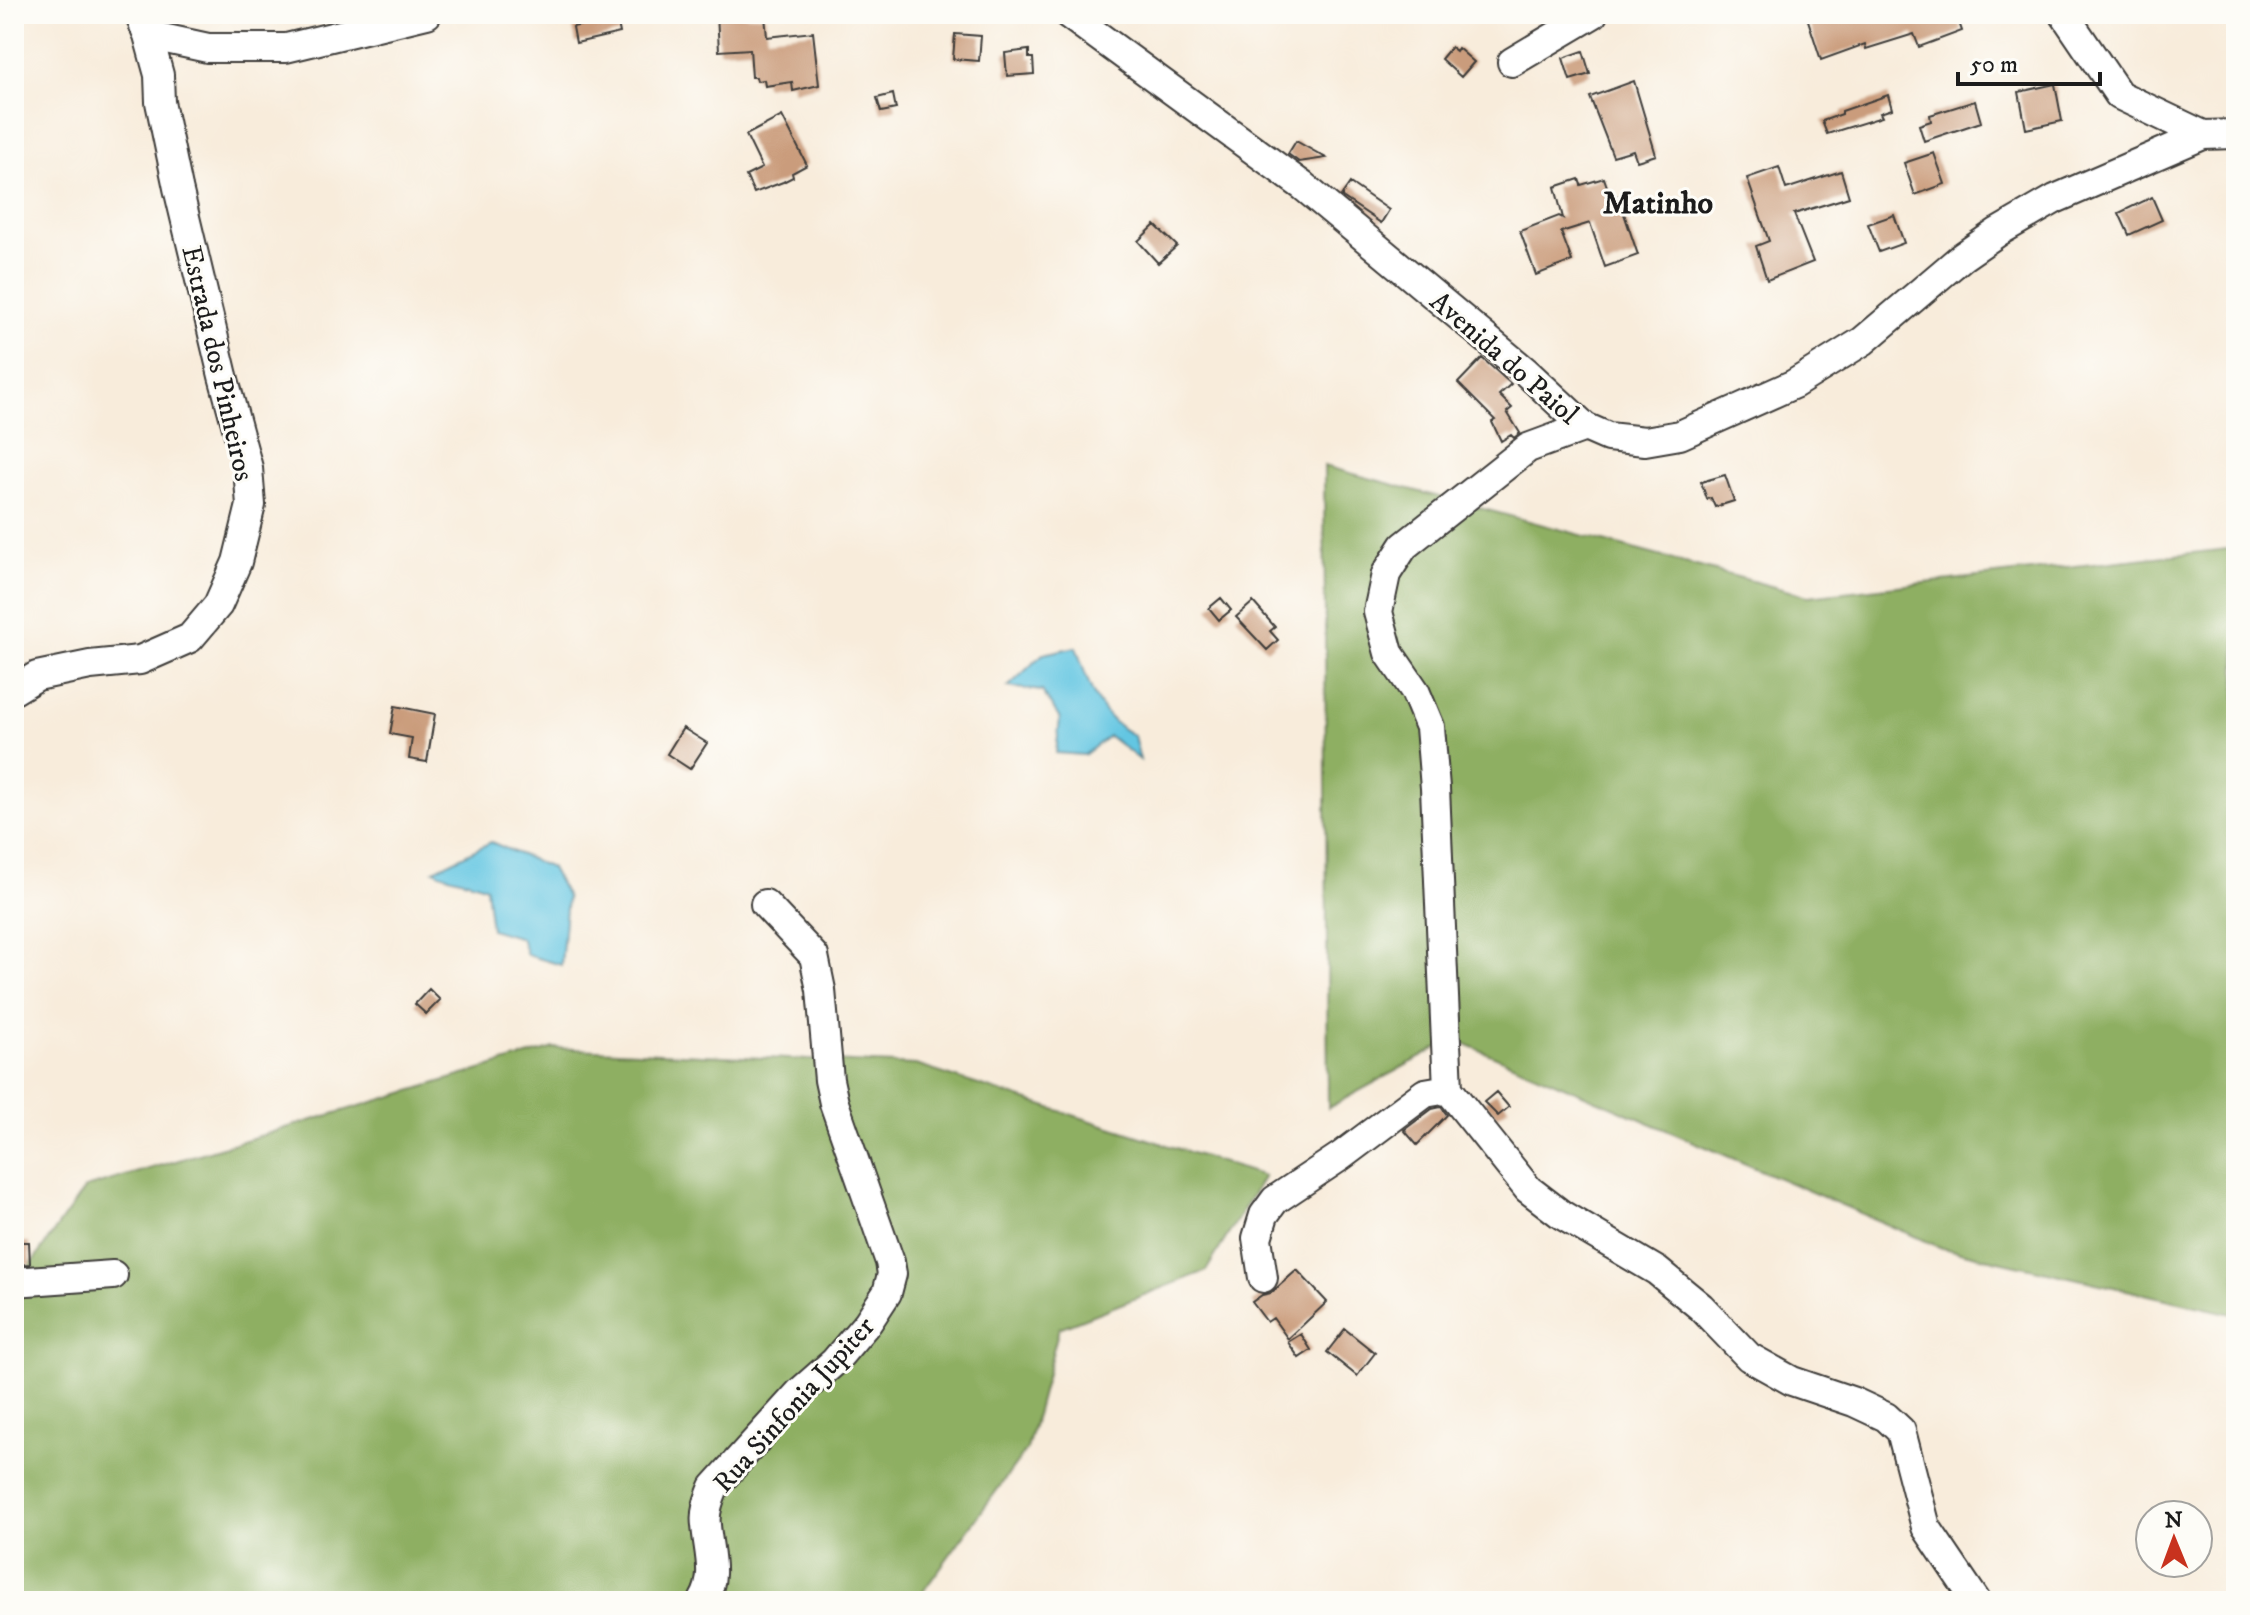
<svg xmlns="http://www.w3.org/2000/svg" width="2250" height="1615" viewBox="0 0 2250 1615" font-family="'IM FELL DW Pica',serif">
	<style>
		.forest { fill: #8eaf62; stroke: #55663f; stroke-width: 2 }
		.water { fill: #64c6e2; stroke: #40717f; stroke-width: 2 }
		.building { fill: #ca9c7c }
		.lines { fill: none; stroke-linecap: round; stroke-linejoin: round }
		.minor-casing { stroke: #3d3b39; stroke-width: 32 }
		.minor { stroke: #fff; stroke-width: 28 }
		.labels { text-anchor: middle; stroke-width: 6; stroke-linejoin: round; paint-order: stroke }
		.street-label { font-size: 28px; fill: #1c1c1c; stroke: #fdfcf7 }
		.quarter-label { font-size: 32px; font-weight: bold; fill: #1c1c1c; stroke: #fdfcf7 }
	</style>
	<rect width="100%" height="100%" fill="#fdfcf7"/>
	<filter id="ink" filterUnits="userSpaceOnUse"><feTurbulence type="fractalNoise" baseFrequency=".0125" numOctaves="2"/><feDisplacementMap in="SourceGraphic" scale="16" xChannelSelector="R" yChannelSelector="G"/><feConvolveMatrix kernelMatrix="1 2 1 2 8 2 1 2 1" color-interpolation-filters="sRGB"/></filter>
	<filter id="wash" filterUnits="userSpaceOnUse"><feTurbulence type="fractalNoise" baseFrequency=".006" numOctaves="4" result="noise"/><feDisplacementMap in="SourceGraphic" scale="32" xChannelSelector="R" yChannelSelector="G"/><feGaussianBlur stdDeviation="1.8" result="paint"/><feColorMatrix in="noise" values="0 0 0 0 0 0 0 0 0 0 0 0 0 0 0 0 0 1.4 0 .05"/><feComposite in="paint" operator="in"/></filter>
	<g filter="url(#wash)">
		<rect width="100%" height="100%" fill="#f8ecdb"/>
		<path class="forest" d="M 1324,466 L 1808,596 L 2236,548 L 2236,1315 L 1942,1248 L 1454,1039 L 1328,1108 Z
			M 554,1048 L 916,1065 L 1264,1176 L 1206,1271 L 1059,1328 L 1027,1449 L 916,1601 L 14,1601 L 14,1288 L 85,1188 Z"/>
		<path class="water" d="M 1076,647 C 1090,687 1095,714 1134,736 L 1140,760 L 1109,736 L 1084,755 L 1056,753 L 1060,719 L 1042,691 L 1008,687 L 1043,654 Z
			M 491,842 L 551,868 L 567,897 L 561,965 L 527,955 L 521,938 L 491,929 L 486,887 C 467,878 452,880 434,870 Z"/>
		<g id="blocks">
			<path class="building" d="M 592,14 L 616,14 L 620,33 L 576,43 L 573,27 L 594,22 Z
				M 717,14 L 765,16 L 767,37 L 813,32 L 819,85 L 793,91 L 792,82 L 765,86 L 764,80 L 757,81 L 756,77 L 752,77 L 750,49 L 719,51 Z
				M 1806,14 L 1956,14 L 1962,31 L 1919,47 L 1914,34 L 1866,49 L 1865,44 L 1821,60 Z
				M 955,34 L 981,36 L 979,61 L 953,59 Z
				M 1451,47 L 1456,51 L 1458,48 L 1474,62 L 1461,77 L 1441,59 Z
				M 1029,50 L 1029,58 L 1033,58 L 1034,74 L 1007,76 L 1005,53 Z
				M 1583,51 L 1590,74 L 1570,80 L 1563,58 Z
				M 1634,81 L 1656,155 L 1637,161 L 1633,150 L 1613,156 L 1590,97 Z
				M 2055,84 L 2062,121 L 2026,129 L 2019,92 Z
				M 893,94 L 896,109 L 881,112 L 877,98 Z
				M 1888,95 L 1892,109 L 1880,113 L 1882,117 L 1827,134 L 1822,121 L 1842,114 L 1842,111 Z
				M 1975,101 L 1981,122 L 1924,141 L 1919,125 L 1931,121 L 1930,115 Z
				M 782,116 L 807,165 L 792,173 L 793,177 L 783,182 L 754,193 L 746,176 L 762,168 L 746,135 Z
				M 1296,141 L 1326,158 L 1299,162 L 1288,154 Z
				M 1934,153 L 1945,184 L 1915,195 L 1904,163 Z
				M 1779,167 L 1786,189 L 1841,171 L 1849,197 L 1794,214 L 1813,262 L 1767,280 L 1756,246 L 1769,241 L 1747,178 Z
				M 1604,178 L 1611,198 L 1618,196 L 1638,255 L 1605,267 L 1590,223 L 1561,232 L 1572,261 L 1536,275 L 1520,231 L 1559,216 L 1563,218 L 1555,187 L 1579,179 L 1581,185 Z
				M 1350,183 L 1389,210 L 1381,223 L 1341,196 Z
				M 2152,197 L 2162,220 L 2129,235 L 2119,213 Z
				M 1894,215 L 1904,243 L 1879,252 L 1868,224 Z
				M 1155,225 L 1177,246 L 1158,263 L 1138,241 Z
				M 1482,358 L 1511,384 L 1499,395 L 1512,408 L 1507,412 L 1520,433 L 1514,438 L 1511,435 L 1501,441 L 1492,422 L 1495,420 L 1458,383 Z
				M 1725,475 L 1734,501 L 1715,507 L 1711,498 L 1707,499 L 1701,482 Z
				M 1221,598 L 1231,610 L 1219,620 L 1209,608 Z
				M 1253,602 L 1275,627 L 1270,631 L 1278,640 L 1267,650 L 1236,617 Z
				M 395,706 L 435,714 L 427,762 L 409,759 L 412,738 L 390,734 Z
				M 683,728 L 707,743 L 690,769 L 667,754 Z
				M 429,989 L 440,1000 L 426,1014 L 415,1004 Z
				M 1496,1092 L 1509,1107 L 1498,1116 L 1484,1102 Z
				M 1441,1107 L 1447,1115 L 1417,1145 L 1404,1130 L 1432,1109 Z
				M 14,1242 L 29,1242 L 30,1264 L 14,1265 Z
				M 1297,1270 L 1327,1302 L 1288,1339 L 1273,1318 L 1267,1322 L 1252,1302 L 1262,1295 L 1271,1293 Z
				M 1345,1329 L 1375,1353 L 1357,1376 L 1327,1352 Z
				M 1301,1334 L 1311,1350 L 1299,1358 L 1288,1342 Z"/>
		</g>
	</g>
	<g filter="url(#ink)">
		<use href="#blocks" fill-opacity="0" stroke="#3d3b39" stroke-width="2"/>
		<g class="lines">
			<g class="minor-casing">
				<path id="minor" d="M 139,14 L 148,35 L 208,48 L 286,48 L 427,14
					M 1068,14 L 1303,186 L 1525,371 L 1585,427 L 1608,437 L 1645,441 L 1680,435 L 1794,384 L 1863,341 L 1962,257 L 1998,232 L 2055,199 L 2203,135 L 2236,134
					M 2064,14 L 2119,95 L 2203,135
					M 1512,62 L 1593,14
					M 14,690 L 37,676 L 90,665 L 140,660 L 190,638 L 218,605 L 237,562 L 251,505 L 248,468 L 223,376 L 178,188 L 160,102 L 159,75 L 148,35
					M 1448,1089 L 1435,788 L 1430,727 L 1415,691 L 1389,653 L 1378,612 L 1386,574 L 1404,546 L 1528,448 L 1585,427
					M 1263,1278 L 1257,1238 L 1264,1215 L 1275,1200 L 1341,1156 L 1425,1093 L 1448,1089 L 1528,1189 L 1562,1215 L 1657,1271 L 1701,1307 L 1749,1357 L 1792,1381 L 1854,1402 L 1886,1417 L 1901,1431 L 1926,1527 L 1976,1601
					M 14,1282 L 113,1275
					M 703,1601 C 718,1576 708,1552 706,1525 C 704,1512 709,1499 714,1487 L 800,1392 L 834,1362 L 868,1322 L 887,1293 L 892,1274 L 890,1262 L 834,1103 L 829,1080 L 821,990 L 814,956 L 765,904"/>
			</g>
			<use href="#minor" class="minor"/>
		</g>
	</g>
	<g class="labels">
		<g class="street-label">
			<text transform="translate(1505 357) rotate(41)" y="10">Avenida do Paiol</text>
			<text transform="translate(219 363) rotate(77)" y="10">Estrada dos Pinheiros</text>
			<text transform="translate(793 1404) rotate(-48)" y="10">Rua Sinfonia Jupiter</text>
		</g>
		<g class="quarter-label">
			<text x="1658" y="213">Matinho</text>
		</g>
	</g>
	<rect width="2250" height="1615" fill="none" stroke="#fdfcf7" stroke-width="48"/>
	<g transform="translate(2174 1539) rotate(359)"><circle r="38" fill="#fdfcf7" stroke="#a3a29f" stroke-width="2"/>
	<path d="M0-6L14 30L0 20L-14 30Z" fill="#c8321e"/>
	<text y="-12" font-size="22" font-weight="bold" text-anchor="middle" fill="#1c1c1c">N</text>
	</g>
	<path d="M1958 72v12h142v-12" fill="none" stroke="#1c1c1c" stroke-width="4"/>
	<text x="1970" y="72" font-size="24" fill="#1c1c1c" stroke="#fdfcf7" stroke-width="6" paint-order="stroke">50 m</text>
</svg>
